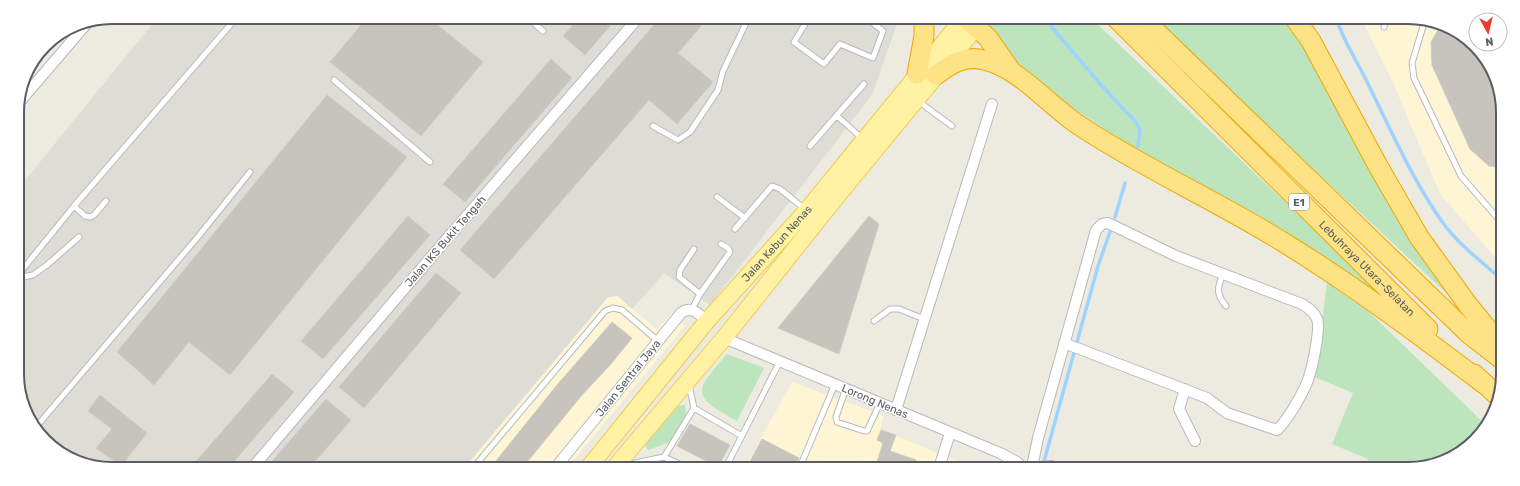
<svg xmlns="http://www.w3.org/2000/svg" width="1520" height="486" viewBox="0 0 1520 486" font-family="Rubik,sans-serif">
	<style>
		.commercial { fill: #fef5d4 }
		.industrial { fill: #dddcd5 }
		.green { fill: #bce5bd }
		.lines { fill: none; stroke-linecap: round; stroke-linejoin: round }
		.stream { stroke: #9ed3ff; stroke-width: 3.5 }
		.building { fill: #c7c4be; stroke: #d1ccbf }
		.service-casing { stroke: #b6b9be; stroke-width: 7 }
		.minor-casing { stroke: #b6b9be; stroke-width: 12 }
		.primary-casing { stroke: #f2c954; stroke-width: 18 }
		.motorway-casing { stroke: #eda700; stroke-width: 21 }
		.service { stroke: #fff; stroke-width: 5 }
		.minor { stroke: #fff; stroke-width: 10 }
		.primary { stroke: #fff2a3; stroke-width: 16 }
		.motorway { stroke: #fee286; stroke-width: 19 }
		.labels { text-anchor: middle; stroke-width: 3; stroke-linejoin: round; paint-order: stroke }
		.shield { fill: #fff; stroke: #8b8e91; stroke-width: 1 }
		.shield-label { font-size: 10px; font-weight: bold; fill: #595d62 }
		.street-label { font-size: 11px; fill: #595d62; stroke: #fff }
		.rim { fill: none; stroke: #595d62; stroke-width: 2 }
	</style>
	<rect width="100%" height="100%" fill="#edeae0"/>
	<path class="commercial" d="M 1362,20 L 1433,20 L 1479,49 L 1501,93 L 1500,263 L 1440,194 L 1394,85 Z
		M 618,296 L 657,330 L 671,315 L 685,326 L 568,467 L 465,467 L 608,297 Z
		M 792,382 L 884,416 L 880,429 L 974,468 L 745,467 Z"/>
	<path class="industrial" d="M 158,17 L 891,19 L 897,24 L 872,95 L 710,305 L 664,273 L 632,309 L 618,296 L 608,297 L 465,467 L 87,466 L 41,437 L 19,393 L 18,189 Z"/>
	<path class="green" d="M 994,19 L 1092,19 L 1415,325 L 1302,245 L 1112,134 L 1039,85 L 1010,60 L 990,32 L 990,24 Z
		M 1154,20 L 1289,20 L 1455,301 L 1183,48 Z
		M 1327,283 L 1369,312 L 1484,423 L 1466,449 L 1414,469 L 1364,469 L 1368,459 L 1332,444 L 1353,393 L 1315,377 Z
		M 727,354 L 764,368 L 737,421 C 690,395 694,392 727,354 Z
		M 685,405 L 686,415 L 670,442 L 648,450 L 645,445 L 678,406 Z"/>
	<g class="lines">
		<path class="stream" d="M 1045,19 L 1101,85 L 1136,122 L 1140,130 L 1138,146
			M 1337,20 C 1344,43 1359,64 1369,86 C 1392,132 1413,181 1443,223 C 1458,244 1481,261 1500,278
			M 1115,217 L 1125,183
			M 1043,465 L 1098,266 L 1110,232"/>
	</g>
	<path class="building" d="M 367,18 L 429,18 L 483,62 L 421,136 L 330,62 Z
		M 579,18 L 617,18 L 585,55 L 563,36 Z
		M 660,18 L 708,18 L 678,53 L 713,82 L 677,124 L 649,100 L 494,279 L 460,250 Z
		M 1441,25 L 1479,49 L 1501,93 L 1501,167 L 1489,166 L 1470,149 L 1432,65 L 1431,42 Z
		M 551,59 L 572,78 L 465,202 L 443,184 Z
		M 327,95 L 407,157 L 230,375 L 189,342 L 154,385 L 117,352 Z
		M 408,216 L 430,235 L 323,359 L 301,341 Z
		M 869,216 L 879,224 L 839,354 L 778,328 Z
		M 436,273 L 461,293 L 364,408 L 339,387 Z
		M 612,322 L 632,338 L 611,364 L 582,395 L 523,467 L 491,467 L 557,385 Z
		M 272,374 L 294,392 L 230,466 L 192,466 Z
		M 100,395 L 147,433 L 121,466 L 96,448 L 112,429 L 88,411 Z
		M 326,399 L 351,420 L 311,466 L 268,466 Z
		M 690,424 L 730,445 L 718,467 L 677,446 Z
		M 881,430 L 896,435 L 890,451 L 916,460 L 914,468 L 883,468 L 876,465 L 883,443 L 877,440 Z
		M 762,439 L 799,458 L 795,467 L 747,467 Z"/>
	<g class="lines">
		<g class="service-casing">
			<path id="service" d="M 528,18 L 543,31
				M 808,19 L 794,42 L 824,64 L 840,44 L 873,58 L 883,31 L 868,19
				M 1425,20 L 1412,63 L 1414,78 L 1461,176 L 1501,222
				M 1384,27 L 1386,20
				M 334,80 L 430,162
				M 918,101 L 952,126
				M 837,116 L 863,139
				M 653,126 L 678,140 L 690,132 L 718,90 L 723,71 L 748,19
				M 810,146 L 864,84
				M 717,197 L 745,218
				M 74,206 L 85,216 L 90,217 L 94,215 L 106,201
				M 735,229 L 772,186 L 780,189 L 806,210
				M 1223,274 C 1217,288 1216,294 1226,306
				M 18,275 L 74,206 L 237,17
				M 18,278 L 33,275 L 47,265 L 79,237
				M 700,294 L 730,252 L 728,248 L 721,244
				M 692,309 L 700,294 L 679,277 L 680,270 L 694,249
				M 874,321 L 890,309 L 899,309 L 924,319
				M 846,388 L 836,417 L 837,422 L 864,431 L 867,431 L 880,403
				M 694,408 L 742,436
				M 36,427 L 197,238 L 250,172
				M 664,457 L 694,408 L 689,385
				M 621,466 L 664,457 L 686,467
				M 474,467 L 605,311 L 613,308 L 622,310 L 658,341
				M 726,467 L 780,361
				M 800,467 L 835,384"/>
		</g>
		<g class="minor-casing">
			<path id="minor" d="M 17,105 L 88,22
				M 724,338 L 1000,453 L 1017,462 L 1023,468
				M 1185,389 L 1179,409 L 1195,441
				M 896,410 L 992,104
				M 38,432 L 51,444
				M 254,466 L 432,256 L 638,18
				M 556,467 L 681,313 C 691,305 699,314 707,321
				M 1032,467 L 1038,438 L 1096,230 L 1102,224 L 1108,223 L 1176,256 L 1302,304 C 1308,308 1314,311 1317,319 C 1321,328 1312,369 1308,380 C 1303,393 1288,420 1277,430 L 1227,413 L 1207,398 L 1064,343
				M 939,468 L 950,433
				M 1029,468 L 1052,466 L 1056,468"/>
		</g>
		<g class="primary-casing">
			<g id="primary">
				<path id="s1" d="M 589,467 L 707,321 L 807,210 L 963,19"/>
				<path d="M 615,467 L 724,338 L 838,195 L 983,19"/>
			</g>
		</g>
		<g class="motorway-casing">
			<g id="motorway">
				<path d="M 967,19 L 988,38 L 1011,71"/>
				<path id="s2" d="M 1117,19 L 1428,329"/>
				<path d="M 1144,20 L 1469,334 L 1500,358"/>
				<path d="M 1296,20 L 1311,41 L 1378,166 L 1419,237 L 1468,305 L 1500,344"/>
				<path d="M 917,74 L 924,36 L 924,19"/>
				<path d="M 936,75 C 951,64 965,55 984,60 C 1020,68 1049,106 1080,126 C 1145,169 1217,201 1283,242 C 1353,285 1418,334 1483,383"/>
				<path d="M 1474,374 L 1500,398"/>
			</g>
		</g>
		<use href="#service" class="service"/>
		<use href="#minor" class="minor"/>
		<use href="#primary" class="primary"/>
		<use href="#motorway" class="motorway"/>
	</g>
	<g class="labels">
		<rect class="shield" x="1289" y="194" width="20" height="16" rx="3"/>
		<g class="shield-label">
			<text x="1299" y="206">E1</text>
		</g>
		<g class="street-label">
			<text transform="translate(445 241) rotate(-49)" y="4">Jalan IKS Bukit Tengah</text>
			<text dy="4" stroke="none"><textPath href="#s1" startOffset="292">Jalan Kebun Nenas</textPath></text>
			<text dy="4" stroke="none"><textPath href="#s2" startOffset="353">Lebuhraya Utara–Selatan</textPath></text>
			<text transform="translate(628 378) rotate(-51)" y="4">Jalan Sentral Jaya</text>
			<text transform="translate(875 401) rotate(23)" y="4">Lorong Nenas</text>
		</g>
	</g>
	<path d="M0 0H1520V486H0ZM112 24H1408A88 88 0 0 1 1496 112V374A88 88 0 0 1 1408 462H112A88 88 0 0 1 24 374V112A88 88 0 0 1 112 24Z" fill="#fff" fill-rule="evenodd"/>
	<path class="rim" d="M112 24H1408A88 88 0 0 1 1496 112V374A88 88 0 0 1 1408 462H112A88 88 0 0 1 24 374V112A88 88 0 0 1 112 24Z"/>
	<g transform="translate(1488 32) rotate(172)"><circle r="19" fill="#ffffff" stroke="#bdbec0"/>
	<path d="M0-3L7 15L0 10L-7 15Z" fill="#ea3b29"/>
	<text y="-6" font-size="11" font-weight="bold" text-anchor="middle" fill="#595d62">N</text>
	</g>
</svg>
